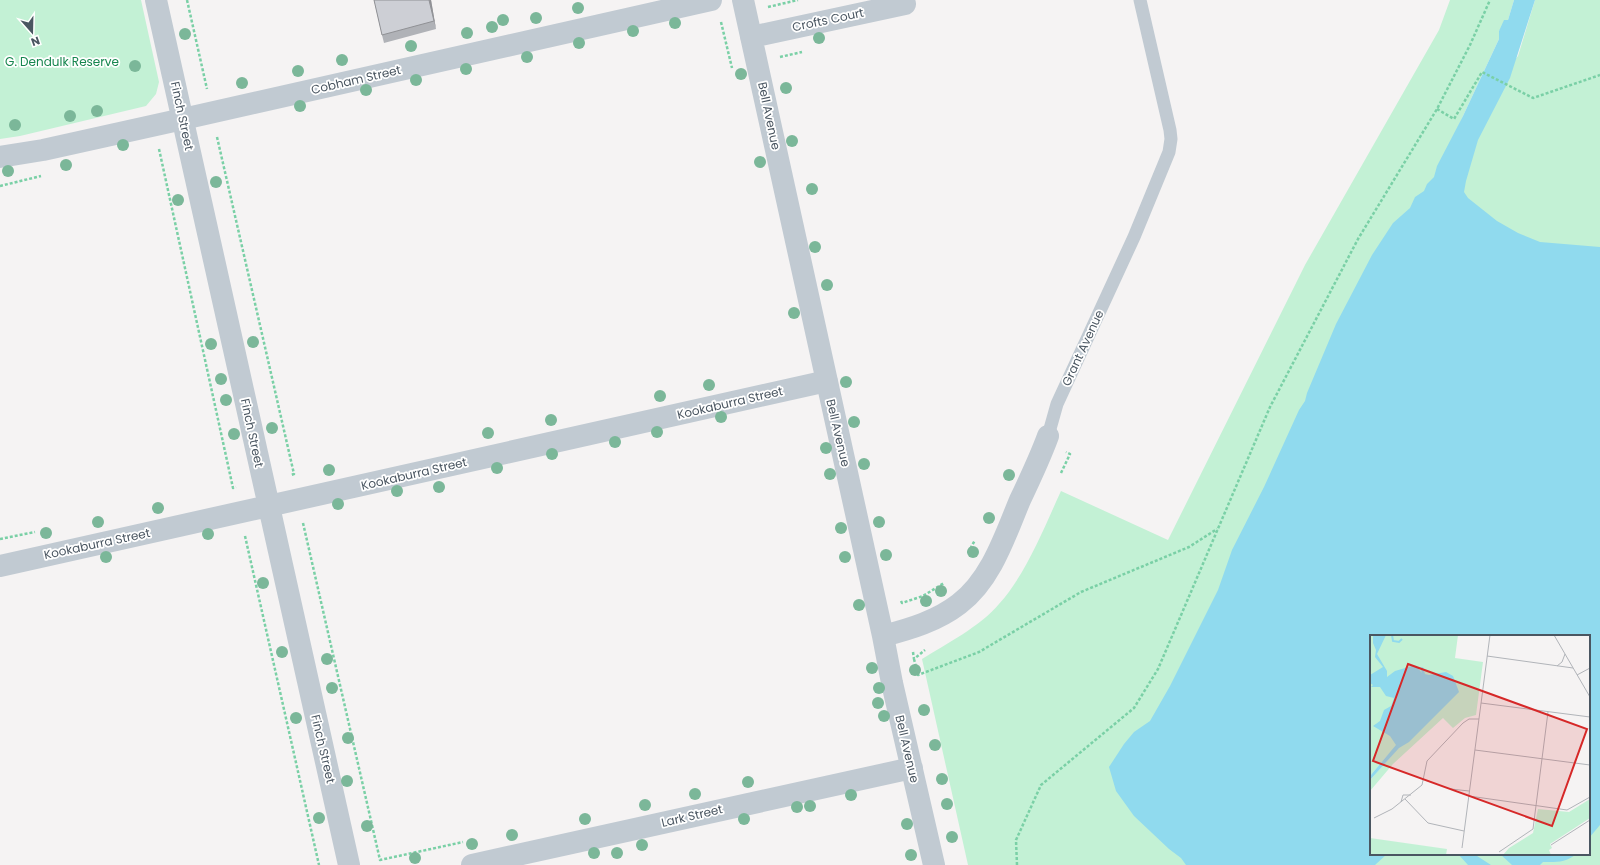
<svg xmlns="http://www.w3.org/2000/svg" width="1600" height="865" viewBox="0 0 1600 865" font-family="Poppins,sans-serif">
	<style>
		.green { fill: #c3f1d5; fill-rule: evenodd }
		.water { fill: #90daee }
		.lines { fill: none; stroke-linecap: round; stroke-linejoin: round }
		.path { stroke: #7ad0a6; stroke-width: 2.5; stroke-dasharray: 3 2; stroke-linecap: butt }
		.lane { stroke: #c1cad2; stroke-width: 13 }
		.street { stroke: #c1cad2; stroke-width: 22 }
		.tree { fill: #7bb799 }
		.wall { fill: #b0b2b7 }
		.shaded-wall { fill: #909195 }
		.building { fill: #cdcfd5; stroke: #909195 }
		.labels { text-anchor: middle; stroke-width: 3.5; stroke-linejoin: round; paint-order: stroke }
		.street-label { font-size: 12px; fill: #4a5661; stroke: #fff }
		.park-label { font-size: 12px; fill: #17864f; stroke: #fff }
		.inset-river { fill: none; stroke: #90daee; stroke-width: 2 }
		.inset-road { fill: none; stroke: #b1b4b9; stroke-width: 1 }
		.view { fill: #d62828; fill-opacity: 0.15; stroke: #d62828; stroke-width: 2 }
		.inset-edge { fill: none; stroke: #4a5661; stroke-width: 2 }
	</style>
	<rect width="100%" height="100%" fill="#f5f3f3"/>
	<path class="green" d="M 0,0 L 141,0 L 159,82 L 156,94 L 146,106 L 20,136 L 0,139 Z
		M 1450,0 L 1514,0 L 1508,20 L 1499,31 L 1499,39 L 1456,131 L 1518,56 L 1535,0 L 1600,0 L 1600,865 L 968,865 L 922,659 C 946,644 981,626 999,604 C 1026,574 1044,528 1061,491 L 1168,540 L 1305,265 L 1439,30 ZM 1371,636 L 1589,636 L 1589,854 L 1371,854 Z"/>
	<path class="water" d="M 1514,0 L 1535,0 L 1510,78 L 1478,140 L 1466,181 L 1464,192 L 1468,198 L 1497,221 L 1518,233 L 1540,242 L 1600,247 L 1600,825 L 1589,838 L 1589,636 L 1371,636 L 1371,854 L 1387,854 L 1375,865 L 1186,865 L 1181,858 L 1169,849 L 1134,816 L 1116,791 L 1109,767 L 1124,744 L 1134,732 L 1150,721 L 1170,686 L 1218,590 L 1232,550 L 1264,487 L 1299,410 L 1305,401 L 1307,393 L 1336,324 L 1372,255 L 1393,223 L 1410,208 L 1415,197 L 1424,191 L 1427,184 L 1434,177 L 1437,166 L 1463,116 L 1499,39 L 1499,31 L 1504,20 L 1508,20 Z
		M 1458,854 L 1474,854 L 1491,865 L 1468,865 Z
		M 1500,854 L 1576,854 C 1566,863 1556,862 1543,862 L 1540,865 L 1512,865 Z"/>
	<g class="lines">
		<path class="path" d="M 187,0 L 207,89
			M 768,7 L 798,0
			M 721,22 L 732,68
			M 780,57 L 802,52
			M 1437,109 L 1454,119 L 1482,72 L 1533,98 L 1600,75
			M 217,137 L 294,474 L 291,475
			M 159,149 L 233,488 L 236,487
			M 0,186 L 41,176
			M 1061,473 L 1070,454 L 1066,452
			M 303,523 L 380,860 L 463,842
			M 245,536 L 319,865
			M 0,539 L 35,532
			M 968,553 L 975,540
			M 901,601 L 902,603 L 923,596 L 944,583
			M 913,652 L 914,659 L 925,650
			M 914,659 L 918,675 L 979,652 L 1081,592 L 1189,547 L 1217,529
			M 1017,865 L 1016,840 L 1041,785 L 1134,708 L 1158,669 L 1270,407 L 1358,239 L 1437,109 L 1470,45 L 1490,0"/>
		<path class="lane" d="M 1048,436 L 1057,404 L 1134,237 L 1169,152 L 1171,139 L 1170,130 L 1140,0"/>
		<path class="street" d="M 156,0 L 349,865
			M 743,0 L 883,636 L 892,683 L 934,865
			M 751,37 L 905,4
			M 0,157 L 43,150 L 183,119 L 711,0
			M 0,566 L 827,381
			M 883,636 C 910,629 937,621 959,604 C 991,580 1005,536 1020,500 C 1030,479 1040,458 1048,436
			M 472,865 L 912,768"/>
	</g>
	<g class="tree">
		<circle cx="578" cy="8" r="6"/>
		<circle cx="536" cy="18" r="6"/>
		<circle cx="503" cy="20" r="6"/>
		<circle cx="675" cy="23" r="6"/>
		<circle cx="492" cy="27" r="6"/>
		<circle cx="633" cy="31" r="6"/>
		<circle cx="467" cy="33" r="6"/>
		<circle cx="185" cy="34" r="6"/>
		<circle cx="819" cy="38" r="6"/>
		<circle cx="579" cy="43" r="6"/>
		<circle cx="411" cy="46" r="6"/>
		<circle cx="527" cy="57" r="6"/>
		<circle cx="342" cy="60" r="6"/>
		<circle cx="135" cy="66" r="6"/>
		<circle cx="466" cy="69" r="6"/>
		<circle cx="298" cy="71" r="6"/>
		<circle cx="741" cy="74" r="6"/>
		<circle cx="416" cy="80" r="6"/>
		<circle cx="242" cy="83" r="6"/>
		<circle cx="786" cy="88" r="6"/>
		<circle cx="366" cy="90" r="6"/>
		<circle cx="300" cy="106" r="6"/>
		<circle cx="97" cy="111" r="6"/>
		<circle cx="70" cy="116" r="6"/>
		<circle cx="15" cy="125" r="6"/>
		<circle cx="792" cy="141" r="6"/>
		<circle cx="123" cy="145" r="6"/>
		<circle cx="760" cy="162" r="6"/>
		<circle cx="66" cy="165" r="6"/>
		<circle cx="8" cy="171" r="6"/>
		<circle cx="216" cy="182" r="6"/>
		<circle cx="812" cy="189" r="6"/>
		<circle cx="178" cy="200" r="6"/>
		<circle cx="815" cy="247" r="6"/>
		<circle cx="827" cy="285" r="6"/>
		<circle cx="794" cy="313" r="6"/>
		<circle cx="253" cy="342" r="6"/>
		<circle cx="211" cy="344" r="6"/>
		<circle cx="221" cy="379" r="6"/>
		<circle cx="846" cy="382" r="6"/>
		<circle cx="709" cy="385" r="6"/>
		<circle cx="660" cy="396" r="6"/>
		<circle cx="226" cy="400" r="6"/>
		<circle cx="721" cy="417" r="6"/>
		<circle cx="551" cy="420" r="6"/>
		<circle cx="854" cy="422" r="6"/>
		<circle cx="272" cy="428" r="6"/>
		<circle cx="657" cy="432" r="6"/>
		<circle cx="488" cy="433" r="6"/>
		<circle cx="234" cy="434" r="6"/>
		<circle cx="615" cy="442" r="6"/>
		<circle cx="826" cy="448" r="6"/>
		<circle cx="552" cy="454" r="6"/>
		<circle cx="864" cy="464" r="6"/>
		<circle cx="497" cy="468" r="6"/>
		<circle cx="329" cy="470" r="6"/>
		<circle cx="830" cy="474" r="6"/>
		<circle cx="1009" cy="475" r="6"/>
		<circle cx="439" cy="487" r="6"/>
		<circle cx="397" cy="491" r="6"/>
		<circle cx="338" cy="504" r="6"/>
		<circle cx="158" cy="508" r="6"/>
		<circle cx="989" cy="518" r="6"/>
		<circle cx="98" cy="522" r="6"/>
		<circle cx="879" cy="522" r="6"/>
		<circle cx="841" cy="528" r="6"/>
		<circle cx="46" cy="533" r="6"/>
		<circle cx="208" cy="534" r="6"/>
		<circle cx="973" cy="552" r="6"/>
		<circle cx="886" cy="555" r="6"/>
		<circle cx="106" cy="557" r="6"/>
		<circle cx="845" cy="557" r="6"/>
		<circle cx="263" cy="583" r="6"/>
		<circle cx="941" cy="591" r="6"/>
		<circle cx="926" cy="601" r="6"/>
		<circle cx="859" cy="605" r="6"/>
		<circle cx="282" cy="652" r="6"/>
		<circle cx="327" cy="659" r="6"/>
		<circle cx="872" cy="668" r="6"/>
		<circle cx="915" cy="670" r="6"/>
		<circle cx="332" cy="688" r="6"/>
		<circle cx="879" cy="688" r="6"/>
		<circle cx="878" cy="703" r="6"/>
		<circle cx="924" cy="710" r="6"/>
		<circle cx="884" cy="716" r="6"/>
		<circle cx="296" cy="718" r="6"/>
		<circle cx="348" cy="738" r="6"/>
		<circle cx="935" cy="745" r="6"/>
		<circle cx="942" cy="779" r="6"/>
		<circle cx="347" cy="781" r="6"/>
		<circle cx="748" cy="782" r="6"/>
		<circle cx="695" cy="794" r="6"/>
		<circle cx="851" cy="795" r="6"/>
		<circle cx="947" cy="804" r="6"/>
		<circle cx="645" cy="805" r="6"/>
		<circle cx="810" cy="806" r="6"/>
		<circle cx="797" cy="807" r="6"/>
		<circle cx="319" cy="818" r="6"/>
		<circle cx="585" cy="819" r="6"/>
		<circle cx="744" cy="819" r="6"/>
		<circle cx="907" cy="824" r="6"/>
		<circle cx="367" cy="826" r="6"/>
		<circle cx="512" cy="835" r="6"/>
		<circle cx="952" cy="837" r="6"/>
		<circle cx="472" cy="844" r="6"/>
		<circle cx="642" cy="845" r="6"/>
		<circle cx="594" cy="853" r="6"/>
		<circle cx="617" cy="853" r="6"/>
		<circle cx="911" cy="855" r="6"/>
		<circle cx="415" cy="858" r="6"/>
	</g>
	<path class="wall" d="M 374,0 L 431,0 L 436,29 L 384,43 L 382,35 Z"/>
	<path class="shaded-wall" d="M 429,0 L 431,0 L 436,29 L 434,21 Z"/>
	<path class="building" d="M 374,0 L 429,0 L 434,21 L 382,35 Z"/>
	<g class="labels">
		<g class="street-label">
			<text transform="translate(828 20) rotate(-12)" y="4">Crofts Court</text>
			<text transform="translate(356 80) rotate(-13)" y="4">Cobham Street</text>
			<text transform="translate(182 116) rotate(78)" y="4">Finch Street</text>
			<text transform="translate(769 116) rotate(78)" y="4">Bell Avenue</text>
			<text transform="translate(1083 348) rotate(-65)" y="4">Grant Avenue</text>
			<text transform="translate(730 403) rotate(-13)" y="4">Kookaburra Street</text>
			<text transform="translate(252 433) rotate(78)" y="4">Finch Street</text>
			<text transform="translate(838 433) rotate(77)" y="4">Bell Avenue</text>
			<text transform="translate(414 474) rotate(-13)" y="4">Kookaburra Street</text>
			<text transform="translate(97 544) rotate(-12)" y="4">Kookaburra Street</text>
			<text transform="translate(323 749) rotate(77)" y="4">Finch Street</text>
			<text transform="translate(907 749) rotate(77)" y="4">Bell Avenue</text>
			<text transform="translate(692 816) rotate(-13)" y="4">Lark Street</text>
		</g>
		<g class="park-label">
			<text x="62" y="66">G. Dendulk Reserve</text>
		</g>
	</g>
	<g transform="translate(1370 635)">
		<rect width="220" height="220" fill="#f5f3f3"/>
		<path d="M 0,0 L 88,0 L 85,23 L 113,27 L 106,80 L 95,83 L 83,93 L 73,83 L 23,129 L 0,156 L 0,145 L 25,117 L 22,116 L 17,121 L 0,141 ZM 220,164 L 220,183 L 180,209 L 182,213 L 179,215 L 181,220 L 133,220 L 139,213 L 163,198 L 168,174 L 199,177 ZM 0,203 L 77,214 L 76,220 L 0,220 Z" fill="#c3f1d5"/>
		<path d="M 3,0 L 16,0 L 7,19 L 17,36 L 17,42 L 25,36 L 42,31 L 47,32 L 52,38 L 50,33 L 53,32 L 55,39 L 59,40 L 76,37 L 83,41 L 89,57 L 39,107 L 29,113 L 0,145 L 0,141 L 26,110 L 20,101 L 3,91 L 10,86 L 14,75 L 21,71 L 24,63 L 16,61 L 10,52 L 1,52 L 3,50 L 0,48 L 0,40 L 13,32 L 5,22 L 6,15 L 3,8 Z" fill="#90daee"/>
		<path class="inset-river" d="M 22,0 L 23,6 L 29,7 L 32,4"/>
		<path class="inset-road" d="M 184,0 L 220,62M 117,21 L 203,33M 187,31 L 192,27 L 195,19M 207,40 L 220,33M 111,68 L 220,82M 105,115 L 220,130M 81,154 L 99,156M 99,161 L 197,175 L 220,162M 35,164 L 58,188 L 94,196M 31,167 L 33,160 L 41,160M 4,183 L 22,174 L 52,150 L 57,126 L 93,88 L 99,84 L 109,84M 181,210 L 220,185M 92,213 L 120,0M 129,217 L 163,194 L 178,77"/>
		<path class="view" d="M 38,29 L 217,94 L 182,191 L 3,126 Z"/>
		<rect width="220" height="220" class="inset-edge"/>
	</g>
	<g transform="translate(32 32) rotate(160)" stroke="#ffffff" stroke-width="3" paint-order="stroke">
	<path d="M0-3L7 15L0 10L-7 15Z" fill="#4a5661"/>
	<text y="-6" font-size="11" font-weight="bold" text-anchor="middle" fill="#4a5661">N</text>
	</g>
</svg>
